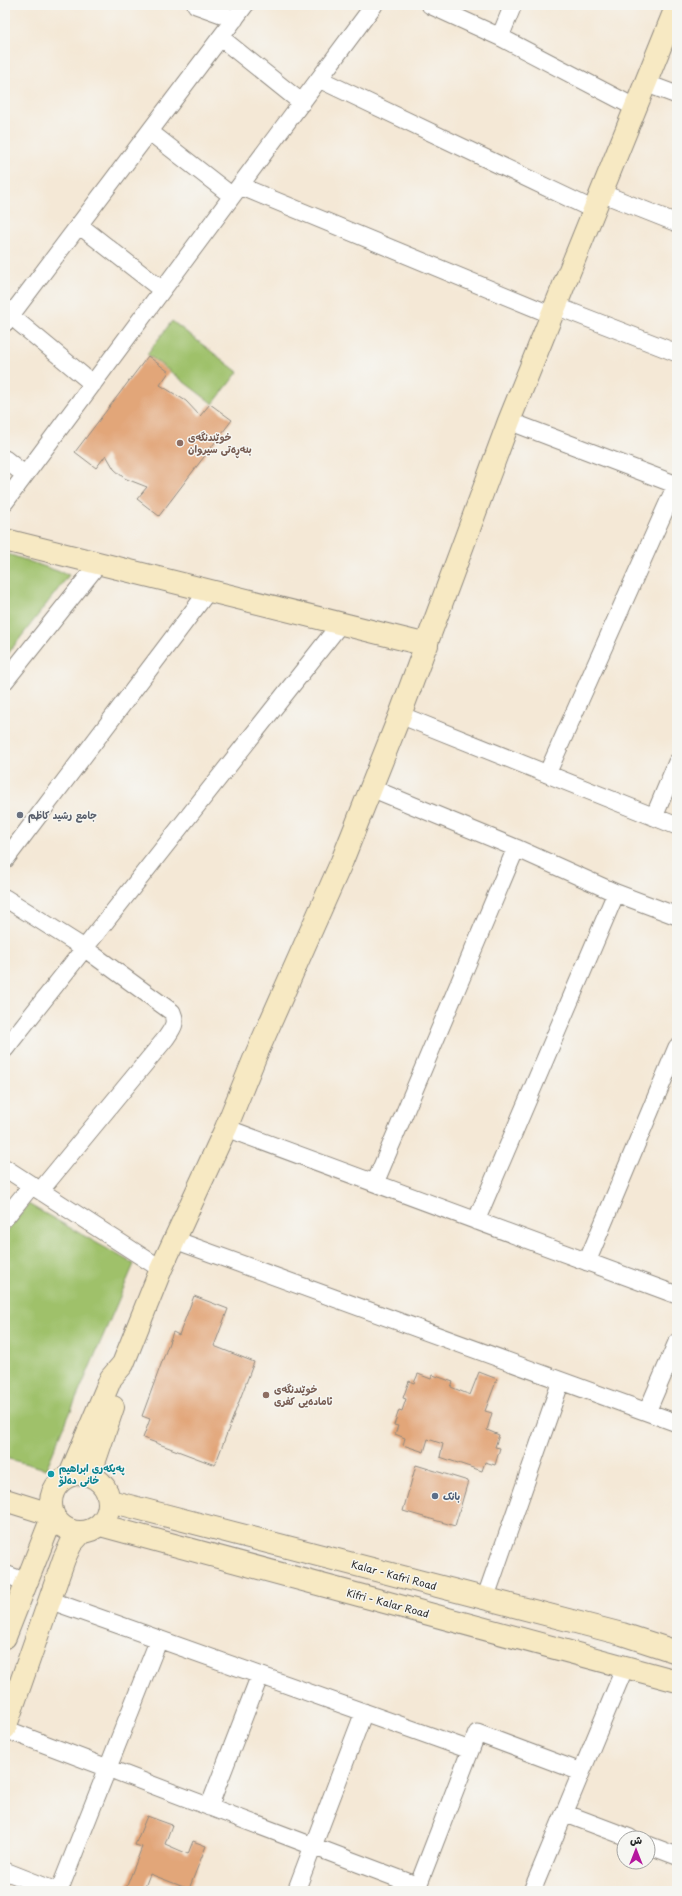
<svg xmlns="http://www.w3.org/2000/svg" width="682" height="1896" viewBox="0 0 682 1896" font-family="'Playpen Sans','Playpen Sans Arabic',sans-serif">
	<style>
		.green { fill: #9fc16a; stroke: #65764a }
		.building { fill: #e2a679 }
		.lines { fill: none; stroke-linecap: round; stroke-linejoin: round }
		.street-casing { stroke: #908a80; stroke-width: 19 }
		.secondary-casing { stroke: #908a80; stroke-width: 24 }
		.street { stroke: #fff; stroke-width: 17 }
		.secondary { stroke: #f7e9c3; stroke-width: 22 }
		.education-dot { fill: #8d6e63; stroke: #f6f6f2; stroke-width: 1.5 }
		.worship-dot { fill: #6b7280; stroke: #f6f6f2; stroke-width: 1.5 }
		.culture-dot { fill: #0f9aa8; stroke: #f6f6f2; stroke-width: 1.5 }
		.service-dot { fill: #5c6f8a; stroke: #f6f6f2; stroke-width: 1.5 }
		.labels { text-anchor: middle; stroke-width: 3; stroke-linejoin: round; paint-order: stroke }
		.education-label { font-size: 10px; font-weight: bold; fill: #785e54; stroke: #f6f6f2; text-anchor: start }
		.worship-label { font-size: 10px; font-weight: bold; fill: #5b616d; stroke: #f6f6f2; text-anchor: start }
		.culture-label { font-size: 10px; font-weight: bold; fill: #0d838f; stroke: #f6f6f2; text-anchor: start }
		.service-label { font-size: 10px; font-weight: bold; fill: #4e5e75; stroke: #f6f6f2; text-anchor: start }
		.street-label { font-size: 10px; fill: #2b2b2b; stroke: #f6f6f2 }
	</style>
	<rect width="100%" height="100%" fill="#f6f6f2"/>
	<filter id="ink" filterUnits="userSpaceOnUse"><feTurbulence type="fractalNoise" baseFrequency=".025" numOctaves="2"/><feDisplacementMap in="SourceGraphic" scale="8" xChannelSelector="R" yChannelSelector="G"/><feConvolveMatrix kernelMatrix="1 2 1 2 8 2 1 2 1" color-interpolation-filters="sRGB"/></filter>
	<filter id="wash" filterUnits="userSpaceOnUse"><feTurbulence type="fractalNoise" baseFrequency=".012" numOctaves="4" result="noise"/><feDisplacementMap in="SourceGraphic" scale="16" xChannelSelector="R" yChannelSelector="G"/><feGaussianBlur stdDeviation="0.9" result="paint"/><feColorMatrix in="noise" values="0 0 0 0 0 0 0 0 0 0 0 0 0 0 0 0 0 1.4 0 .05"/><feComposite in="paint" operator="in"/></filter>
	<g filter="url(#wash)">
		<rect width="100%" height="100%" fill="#f4e8d6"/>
		<path class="green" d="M 172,321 L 238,372 L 213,404 L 147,354 Z
			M 5,553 L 69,575 L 7,655 L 5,654 Z
			M 28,1204 L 134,1264 L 46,1469 L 5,1458 L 5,1234 Z"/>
		<g id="blocks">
			<path class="building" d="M 148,356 L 169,372 L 160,385 L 186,401 L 200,416 L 210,404 L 232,420 L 159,516 L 137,499 L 147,487 L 124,478 L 114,469 L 106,455 L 96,468 L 75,452 Z
				M 194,1296 L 228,1309 L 214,1346 L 254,1362 L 215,1465 L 143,1438 L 150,1419 L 142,1416 L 173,1332 L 179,1335 Z
				M 479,1372 L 497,1379 L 485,1411 L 492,1413 L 487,1430 L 499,1435 L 495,1447 L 500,1448 L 495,1465 L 485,1462 L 482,1471 L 440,1457 L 443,1444 L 428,1439 L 424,1452 L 403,1445 L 405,1438 L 395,1434 L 398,1426 L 394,1425 L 399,1410 L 402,1411 L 406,1399 L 403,1398 L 409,1381 L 414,1383 L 418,1374 L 431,1379 L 433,1375 L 453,1382 L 451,1387 L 470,1395 Z
				M 416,1465 L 468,1481 L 455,1526 L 403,1511 Z
				M 147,1816 L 172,1825 L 165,1844 L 188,1854 L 193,1841 L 206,1846 L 189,1889 L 150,1874 L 145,1887 L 155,1891 L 125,1891 L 142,1847 L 135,1845 Z"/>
		</g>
	</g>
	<g filter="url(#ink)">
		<use href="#blocks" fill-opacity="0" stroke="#908a80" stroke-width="1"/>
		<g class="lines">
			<g class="street-casing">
				<path id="street" d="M 196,5 L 235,19
					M 430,5 L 500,37 L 636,108
					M 500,37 L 513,5
					M 221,38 L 302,103
					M 319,79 L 594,210
					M 645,83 L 677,95
					M 150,132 L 232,196
					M 240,186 L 552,315
					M 601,193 L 677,223
					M 79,225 L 162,290
					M 556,306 L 677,353
					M 11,316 L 93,384
					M 5,323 L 245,5
					M 509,421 L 677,485
					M 5,459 L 25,475
					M 5,502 L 374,5
					M 5,681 L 99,563
					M 400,715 L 677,826
					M 547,774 L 676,485
					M 371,788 L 516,848 L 616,893 L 677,916
					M 654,817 L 677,762
					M 5,860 L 209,590
					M 5,898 L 84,948 L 172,1012 C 177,1023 173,1028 166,1038 L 40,1191
					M 5,1049 L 341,623
					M 226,1128 L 677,1295
					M 5,1168 L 161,1269
					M 375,1183 L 516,848
					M 5,1218 L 32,1185
					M 476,1221 L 616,893
					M 175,1240 L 677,1423
					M 587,1262 L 677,1047
					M 647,1412 L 677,1342
					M 5,1574 L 26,1582
					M 485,1599 L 561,1381
					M 49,1600 L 470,1750
					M 5,1729 L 418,1886
					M 209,1807 L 260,1675
					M 564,1813 L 630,1838
					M 648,1845 L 677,1856
					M 5,1871 L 56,1891
					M 59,1891 L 159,1639
					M 296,1891 L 364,1712
					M 416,1891 L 477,1733 L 581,1772
					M 532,1891 L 625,1667"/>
			</g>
			<g class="secondary-casing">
				<path id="secondary" d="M 5,540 L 427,645
					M51 1503a29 29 0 1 1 58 0a29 29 0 1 1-58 0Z
					M 70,1475 L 111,1378 L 123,1364 L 161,1269 L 226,1128 L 255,1057 L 342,861 L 400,715 L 509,421 L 677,5
					M 90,1475 L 113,1407
					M 5,1500 L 53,1515 L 5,1637
					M 110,1501 L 622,1634 L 677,1652
					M 100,1525 L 677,1681
					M 5,1728 L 64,1559 L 71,1544 L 82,1532"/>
			</g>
			<use href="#street" class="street"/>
			<use href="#secondary" class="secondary"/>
		</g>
	</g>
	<g class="education-dot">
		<circle cx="180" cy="443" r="4"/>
		<circle cx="266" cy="1395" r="4"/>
	</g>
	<circle class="worship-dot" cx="20" cy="815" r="4"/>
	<circle class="culture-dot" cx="51" cy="1474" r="4"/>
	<circle class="service-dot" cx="435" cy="1496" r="4"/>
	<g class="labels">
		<g class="education-label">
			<text x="188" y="441">خوێندنگەی<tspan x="188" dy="12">بنەڕەتی سیروان</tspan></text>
			<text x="274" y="1393">خوێندنگەی<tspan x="274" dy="12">ئامادەیی کفری</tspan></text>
		</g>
		<g class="worship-label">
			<text x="28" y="819">جامع رشيد كاظم</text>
		</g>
		<g class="culture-label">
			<text x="59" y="1472">پەیکەری ابراهیم<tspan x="59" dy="12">خانی دەلۆ</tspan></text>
		</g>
		<g class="service-label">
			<text x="443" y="1500">بانک</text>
		</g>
		<g class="street-label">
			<text transform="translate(394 1575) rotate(15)" y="4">Kalar - Kafri Road</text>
			<text transform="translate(388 1603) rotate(15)" y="4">Kifri - Kalar Road</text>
		</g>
	</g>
	<rect width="682" height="1896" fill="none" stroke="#f6f6f2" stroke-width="20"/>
	<g transform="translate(636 1850)"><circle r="19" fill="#f6f6f2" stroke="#a5a5a2"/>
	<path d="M0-3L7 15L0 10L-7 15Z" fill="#b5179e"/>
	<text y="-6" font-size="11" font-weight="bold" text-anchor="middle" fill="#2b2b2b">ش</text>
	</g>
</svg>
